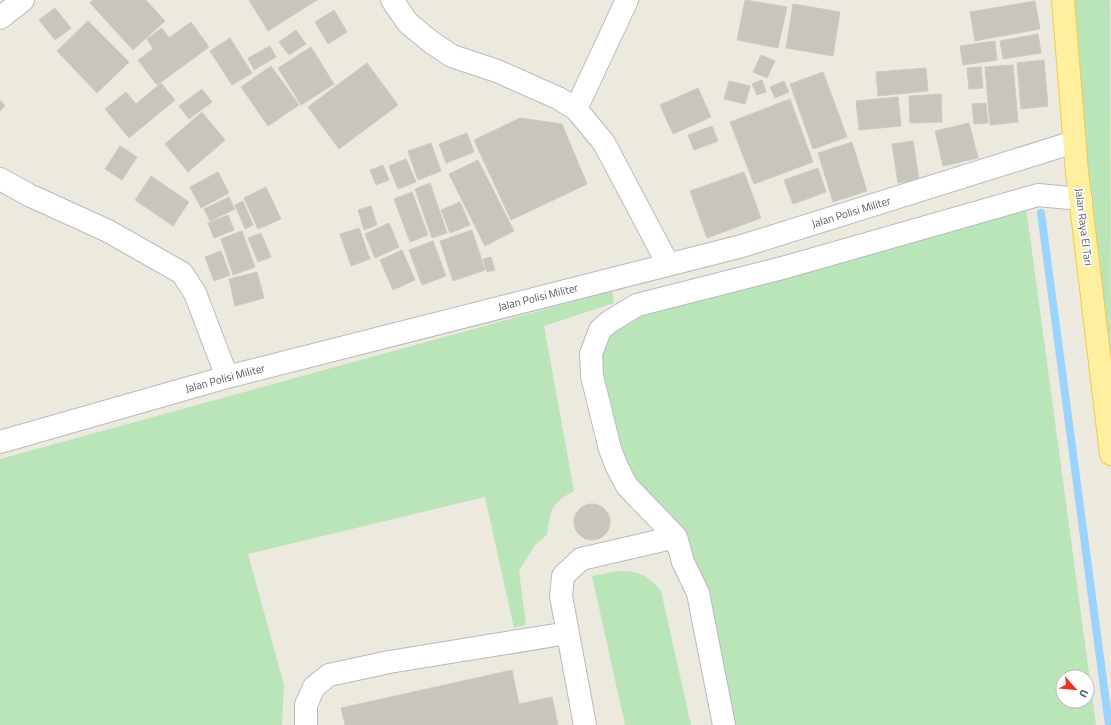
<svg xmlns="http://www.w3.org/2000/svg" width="1111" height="725" font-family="'Titillium Web',sans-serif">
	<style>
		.green { fill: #b9e5b9; fill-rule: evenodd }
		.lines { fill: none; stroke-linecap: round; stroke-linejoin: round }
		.stream { stroke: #9bd3ff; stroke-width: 8 }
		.building { fill: #c8c5be; stroke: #d0cabd }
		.minor-casing { stroke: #b7b9be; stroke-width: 24 }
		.major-casing { stroke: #f6c74d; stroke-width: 24 }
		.minor { stroke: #fff; stroke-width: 22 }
		.major { stroke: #fff0a0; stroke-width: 22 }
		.labels { text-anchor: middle; stroke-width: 3.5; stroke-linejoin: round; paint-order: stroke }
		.street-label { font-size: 11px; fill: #585b60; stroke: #fff }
	</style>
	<rect width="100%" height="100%" fill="#ece9de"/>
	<path class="green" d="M 1070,0 L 1110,0 L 1111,436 Z
		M 1026,207 L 1096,725 L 714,725 L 692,620 L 684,570 L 630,491 L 586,371 L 623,313 ZM 1063,677 L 1087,677 L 1087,701 L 1063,701 Z
		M 612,291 L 614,303 L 544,326 L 574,491 C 551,503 550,510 547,535 L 535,545 L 519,571 L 526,625 L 514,628 L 485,497 L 248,554 L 284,685 L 282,725 L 0,725 L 0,459 Z
		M 618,571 C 640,571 647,575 661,591 L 691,725 L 625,725 L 592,576 Z"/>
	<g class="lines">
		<path class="stream" d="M 1041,213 L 1109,725"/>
	</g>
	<path class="building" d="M 93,0 L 146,0 L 165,21 L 133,50 L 90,3 Z
		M 249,0 L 317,0 L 268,31 Z
		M 745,0 L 787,7 L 778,48 L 737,40 Z
		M 1035,1 L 1040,29 L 975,41 L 970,12 Z
		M 793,4 L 840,12 L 833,56 L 786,48 Z
		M 55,8 L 71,28 L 55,40 L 39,20 Z
		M 334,10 L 347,32 L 328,44 L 315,22 Z
		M 88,21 L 129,62 L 97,93 L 57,51 Z
		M 191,22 L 209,47 L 157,85 L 138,60 L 153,49 L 147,39 L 162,28 L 169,38 Z
		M 296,30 L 306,44 L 289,55 L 279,42 Z
		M 1038,34 L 1041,53 L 1003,59 L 1000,41 Z
		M 230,38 L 252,73 L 232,85 L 210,51 Z
		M 995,41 L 997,60 L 963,65 L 960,46 Z
		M 270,46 L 276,57 L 254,70 L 248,58 Z
		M 311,47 L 334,84 L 301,105 L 278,68 Z
		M 761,55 L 775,61 L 767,78 L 753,72 Z
		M 1044,60 L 1048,106 L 1021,109 L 1017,63 Z
		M 367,63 L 398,105 L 339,149 L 308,107 Z
		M 1013,65 L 1018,122 L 990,125 L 985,67 Z
		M 271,66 L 299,105 L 268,126 L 241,87 Z
		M 981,67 L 983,88 L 969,89 L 967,68 Z
		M 926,68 L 928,91 L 878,96 L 876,72 Z
		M 823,72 L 847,137 L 813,149 L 790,84 Z
		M 762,80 L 766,92 L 757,95 L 752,84 Z
		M 729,81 L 750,86 L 745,104 L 724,99 Z
		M 784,81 L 789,92 L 775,98 L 770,87 Z
		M 161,83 L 175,100 L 129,138 L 105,109 L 126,92 L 136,104 Z
		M 698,88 L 711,117 L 673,134 L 660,105 Z
		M 202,89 L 212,102 L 189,119 L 179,106 Z
		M 941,94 L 942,122 L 910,123 L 909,96 Z
		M 898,97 L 901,126 L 859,130 L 856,101 Z
		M 790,99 L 813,162 L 754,184 L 730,122 Z
		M 0,100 L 5,106 L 0,111 Z
		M 986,103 L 988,123 L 974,124 L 972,104 Z
		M 202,112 L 225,140 L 188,172 L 165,144 Z
		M 520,118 L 562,124 L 587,184 L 511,220 L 474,140 Z
		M 969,123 L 978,158 L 943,166 L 935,131 Z
		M 712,126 L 718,141 L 694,150 L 688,135 Z
		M 467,133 L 474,152 L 446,163 L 439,144 Z
		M 913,141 L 919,179 L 898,183 L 892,144 Z
		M 852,142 L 867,191 L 833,202 L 818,153 Z
		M 431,143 L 441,171 L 418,180 L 408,151 Z
		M 120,146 L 137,157 L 122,180 L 105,169 Z
		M 406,159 L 416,182 L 398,189 L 389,166 Z
		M 478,160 L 514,231 L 485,246 L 449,174 Z
		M 383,165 L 389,180 L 376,185 L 370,170 Z
		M 818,168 L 826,192 L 793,204 L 784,180 Z
		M 218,172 L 229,193 L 201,208 L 190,187 Z
		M 744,172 L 761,218 L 707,238 L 690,191 Z
		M 151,176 L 189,202 L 173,226 L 135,200 Z
		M 430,183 L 447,233 L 432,238 L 415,189 Z
		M 266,187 L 281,219 L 258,229 L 244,198 Z
		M 412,192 L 428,235 L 410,242 L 394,199 Z
		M 229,197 L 235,209 L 210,221 L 204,209 Z
		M 243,201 L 253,225 L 245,229 L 235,205 Z
		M 460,202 L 470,225 L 450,233 L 441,210 Z
		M 371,206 L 377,225 L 364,230 L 358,210 Z
		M 228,215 L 234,230 L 214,238 L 208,223 Z
		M 389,223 L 399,247 L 375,258 L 365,234 Z
		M 359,228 L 370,259 L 351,266 L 340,234 Z
		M 472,230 L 485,270 L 453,281 L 440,241 Z
		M 242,231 L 255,267 L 233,275 L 221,239 Z
		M 261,233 L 271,257 L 258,262 L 248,238 Z
		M 433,241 L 446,276 L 422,285 L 409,250 Z
		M 402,250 L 415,280 L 393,290 L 380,260 Z
		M 221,251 L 230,275 L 214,281 L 205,257 Z
		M 491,257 L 495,270 L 487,272 L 483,259 Z
		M 257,272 L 264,298 L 235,306 L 229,279 Z
		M574 522a18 18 0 1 1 36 0a18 18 0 1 1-36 0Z
		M 512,670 L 519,704 L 552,697 L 558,725 L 345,725 L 341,708 Z"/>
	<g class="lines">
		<defs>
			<path id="minor" d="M 392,0 L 408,23 L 431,42 L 452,56 L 497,71 L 558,98 L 576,109 L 604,143 L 668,264
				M 0,18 L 23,0
				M 576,109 L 627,0
				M 0,179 L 29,195 L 108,231 L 182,273 L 195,293 L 227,377
				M 0,442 L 227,377 L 742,246 L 1074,142
				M 306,725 L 306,705 L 314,687 L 329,675 L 389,662 L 568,633
				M 585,725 L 561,596 L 563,576 L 581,559 L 676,537
				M 724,725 L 698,593 L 683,562 L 676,537 L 627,486 L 617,467 L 610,449 L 592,376 L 591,354 L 600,330 L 609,322 L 637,305 L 786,267 L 1038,195 L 1081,199"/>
			<path id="major" d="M 1063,0 L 1077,172 L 1111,454"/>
		</defs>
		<use href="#minor" class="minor-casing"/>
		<use href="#major" class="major-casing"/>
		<use href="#minor" class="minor"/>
		<use href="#major" class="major"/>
	</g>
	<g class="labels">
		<g class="street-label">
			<text transform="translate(851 212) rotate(-17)" y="4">Jalan Polisi Militer</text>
			<text transform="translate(1084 227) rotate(83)" y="4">Jalan Raya El Tari</text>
			<text transform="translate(538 297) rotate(-14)" y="4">Jalan Polisi Militer</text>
			<text transform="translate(225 378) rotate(-15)" y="4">Jalan Polisi Militer</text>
		</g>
	</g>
	<g transform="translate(1075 689) rotate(117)"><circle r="19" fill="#ffffff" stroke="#bcbdbf"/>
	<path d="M0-3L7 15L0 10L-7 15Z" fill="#ef3221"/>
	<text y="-6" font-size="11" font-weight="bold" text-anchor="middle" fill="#585b60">U</text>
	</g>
</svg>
